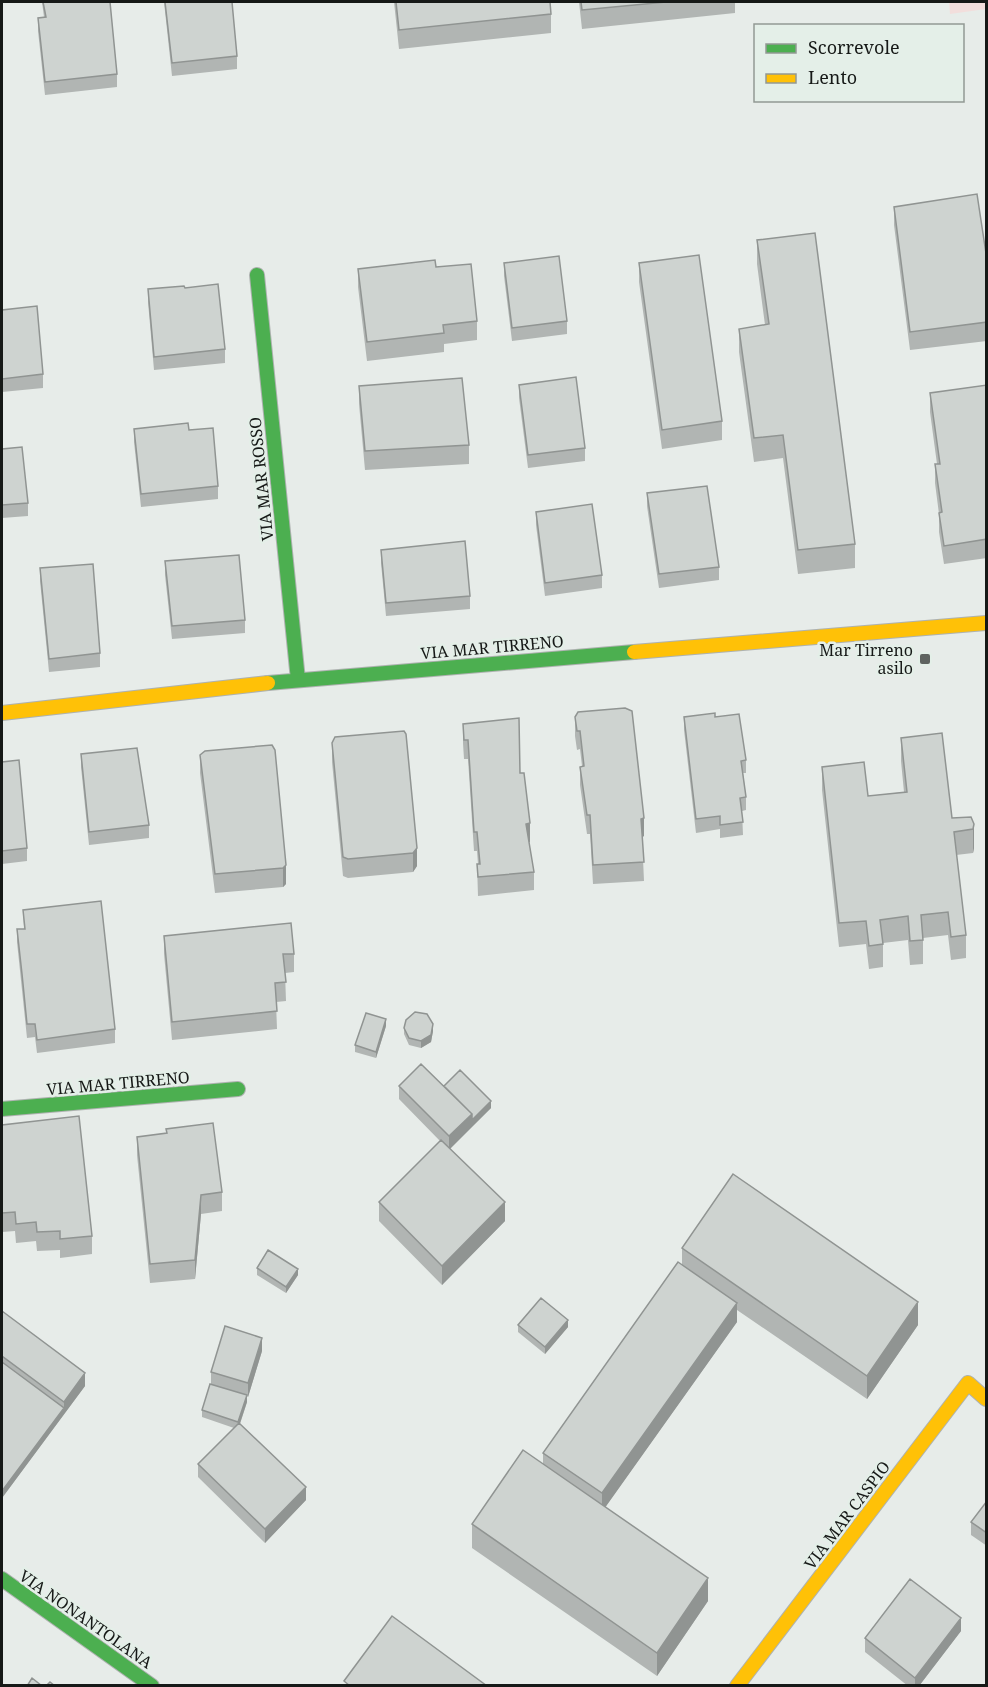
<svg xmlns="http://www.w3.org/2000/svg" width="988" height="1687" font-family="'Noto Serif',serif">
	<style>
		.green { fill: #f2dedc }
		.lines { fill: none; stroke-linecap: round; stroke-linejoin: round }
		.fast-casing { stroke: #aeb2b0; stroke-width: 16 }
		.slow-casing { stroke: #aeb2b0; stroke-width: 16 }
		.fast { stroke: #4caf50; stroke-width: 14 }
		.slow { stroke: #ffc107; stroke-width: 14 }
		.wall { fill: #b1b5b3 }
		.shaded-wall { fill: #909492 }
		.building { fill: #ced3d0; stroke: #909492; stroke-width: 1.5 }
		.poi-dot { fill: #5f6360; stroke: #e4efe8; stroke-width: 2 }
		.labels { text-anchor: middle; stroke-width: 5; stroke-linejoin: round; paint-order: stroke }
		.street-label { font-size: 16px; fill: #161917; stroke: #e4efe8 }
		.poi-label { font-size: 16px; fill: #161917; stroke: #e4efe8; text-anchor: end }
	</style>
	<rect width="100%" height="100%" fill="#e7ece9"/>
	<path class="green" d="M 949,2 L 986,2 L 986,9 L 950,14 Z"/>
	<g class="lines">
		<defs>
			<path id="fast" d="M 257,275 L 298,680
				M 268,683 L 634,652
				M 2,1109 L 238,1089
				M 2,1579 L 152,1686"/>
			<path id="slow" d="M 634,652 L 986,623
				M 2,713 L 268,683
				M 737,1686 L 968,1383 L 986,1399"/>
		</defs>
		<use href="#fast" class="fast-casing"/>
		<use href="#slow" class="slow-casing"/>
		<use href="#fast" class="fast"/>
		<use href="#slow" class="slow"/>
	</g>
	<path class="wall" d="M 42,2 L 110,2 L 117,74 L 117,87 L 45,95 L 38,31 L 38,18 L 44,17 Z
		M 164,2 L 232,2 L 237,56 L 237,69 L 172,76 Z
		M 394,2 L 550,2 L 551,14 L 551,33 L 399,49 Z
		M 579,2 L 735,2 L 735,13 L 582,29 Z
		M 894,207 L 987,260 L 987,341 L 910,350 L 894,225 Z
		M 757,240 L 855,544 L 855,568 L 798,574 L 783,458 L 754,462 L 739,352 L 739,329 L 765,325 L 757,264 Z
		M 504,263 L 567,321 L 567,334 L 512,341 L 504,276 Z
		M 639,263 L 722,421 L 722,440 L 662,449 L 639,282 Z
		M 436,267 L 477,321 L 477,340 L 444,344 L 444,352 L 367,361 L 358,287 L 358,269 Z
		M 185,288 L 225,349 L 225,363 L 154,370 L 148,302 L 148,289 Z
		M 2,310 L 43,374 L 43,388 L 2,392 Z
		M 519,385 L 585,448 L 585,461 L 528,468 L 519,398 Z
		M 987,385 L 987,558 L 944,564 L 939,532 L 939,514 L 935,483 L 935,464 L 937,464 L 930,412 L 930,393 Z
		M 359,386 L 469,445 L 469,464 L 365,470 L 359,404 Z
		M 134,429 L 189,430 L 218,486 L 218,499 L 141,507 L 134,442 Z
		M 2,449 L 28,503 L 28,516 L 2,518 Z
		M 647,493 L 719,567 L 719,580 L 659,588 L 647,506 Z
		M 536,512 L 602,575 L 602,588 L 545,596 L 536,525 Z
		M 381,550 L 470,596 L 470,609 L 386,616 L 381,563 Z
		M 165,561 L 245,620 L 245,633 L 172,639 L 165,575 Z
		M 40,568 L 100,653 L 100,667 L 49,672 L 40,581 Z
		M 575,717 L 644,836 L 642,837 L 644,881 L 593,884 L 590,834 L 587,834 L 580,785 L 580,767 L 582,766 L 580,749 L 577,750 L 575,736 Z
		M 684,717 L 746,760 L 746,773 L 743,773 L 746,797 L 746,810 L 742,811 L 743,835 L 720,838 L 720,829 L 696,833 L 684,730 Z
		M 463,724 L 520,773 L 530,842 L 529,842 L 534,872 L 534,890 L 478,896 L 477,864 L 478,864 L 477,851 L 474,851 L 468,759 L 464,759 L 463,743 Z
		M 406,734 L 417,866 L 413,872 L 348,878 L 343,876 L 332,762 L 332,743 Z
		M 901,738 L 952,818 L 974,824 L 974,848 L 973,853 L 956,855 L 966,935 L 966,958 L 951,960 L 948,935 L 923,938 L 923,964 L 910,965 L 908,940 L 883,943 L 883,967 L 869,969 L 866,944 L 839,947 L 822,790 L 822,767 L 868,796 L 904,792 L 901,761 Z
		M 272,745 L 286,884 L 283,887 L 215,893 L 200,773 L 200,755 Z
		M 81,754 L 149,825 L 149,838 L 89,845 L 81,767 Z
		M 2,762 L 27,848 L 27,861 L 2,864 Z
		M 23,910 L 115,1029 L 115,1043 L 37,1053 L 35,1037 L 27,1038 L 17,942 L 17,929 L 24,929 Z
		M 164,936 L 294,954 L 294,972 L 285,973 L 286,1001 L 276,1002 L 277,1029 L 172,1040 L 164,954 Z
		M 386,1026 L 376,1058 L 355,1052 L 355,1045 Z
		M 404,1028 L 433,1031 L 431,1042 L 421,1048 L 409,1045 L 404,1034 Z
		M 399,1086 L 444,1086 L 491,1108 L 449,1149 L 505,1221 L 442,1285 L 379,1221 L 379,1202 L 440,1141 L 399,1099 Z
		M 2,1125 L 92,1236 L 92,1254 L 60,1258 L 60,1250 L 37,1251 L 36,1241 L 16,1243 L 15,1231 L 2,1232 Z
		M 166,1129 L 222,1192 L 222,1211 L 201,1214 L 195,1279 L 150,1283 L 137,1155 L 137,1137 L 166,1133 Z
		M 682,1248 L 918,1325 L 867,1399 L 737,1310 L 737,1322 L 605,1507 L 708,1601 L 657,1676 L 472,1548 L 472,1524 L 543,1463 L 543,1453 L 682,1264 Z
		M 257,1268 L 298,1275 L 286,1293 L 257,1275 Z
		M 2,1311 L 85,1386 L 2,1498 Z
		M 518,1325 L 568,1327 L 545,1354 L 518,1332 Z
		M 262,1351 L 248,1397 L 247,1396 L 247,1402 L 240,1424 L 306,1500 L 265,1543 L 198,1477 L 198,1464 L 234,1428 L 202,1417 L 202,1410 L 211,1384 L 211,1372 Z
		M 987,1501 L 987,1546 L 971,1535 L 971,1522 Z
		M 961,1631 L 919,1686 L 908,1686 L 865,1652 L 865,1638 Z"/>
	<path class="shaded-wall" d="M 644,818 L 644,836 L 641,838 L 641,819 Z
		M 530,823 L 530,842 L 526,843 L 526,824 Z
		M 974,824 L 974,848 L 973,853 L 973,829 Z
		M 417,848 L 417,866 L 413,872 L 413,853 Z
		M 286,865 L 286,884 L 283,887 L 283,868 Z
		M 386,1019 L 386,1026 L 376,1058 L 376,1052 Z
		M 433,1024 L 433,1031 L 431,1042 L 421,1048 L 421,1041 Z
		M 491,1101 L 491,1108 L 449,1150 L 449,1136 L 472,1114 Z
		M 201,1195 L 201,1214 L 195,1279 L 195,1260 Z
		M 505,1202 L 505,1221 L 442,1285 L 442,1266 Z
		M 298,1269 L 298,1275 L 286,1293 L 286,1287 Z
		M 918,1302 L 918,1325 L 867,1399 L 867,1376 Z
		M 737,1303 L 737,1322 L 602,1512 L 602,1493 Z
		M 568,1320 L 568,1327 L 545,1354 L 545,1347 Z
		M 262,1338 L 262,1351 L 248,1397 L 248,1383 Z
		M 85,1373 L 85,1386 L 2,1498 L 2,1491 L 64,1408 L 64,1402 Z
		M 247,1395 L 247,1402 L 238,1429 L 238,1422 Z
		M 306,1487 L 306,1500 L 265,1543 L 265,1529 Z
		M 708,1578 L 708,1601 L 657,1676 L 657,1653 Z
		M 961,1618 L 961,1631 L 919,1686 L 915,1686 L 915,1678 Z"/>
	<path class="building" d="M 43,2 L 110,2 L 117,74 L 45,82 L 38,18 L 46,17 Z
		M 165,2 L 232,2 L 237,56 L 172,63 Z
		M 396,2 L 550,2 L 551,14 L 399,30 Z
		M 581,2 L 666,2 L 582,10 Z
		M 977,194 L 987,260 L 987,322 L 910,332 L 894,207 Z
		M 815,233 L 855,544 L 798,550 L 783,435 L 754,438 L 739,329 L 769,324 L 757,240 Z
		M 699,255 L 722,421 L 662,430 L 639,263 Z
		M 559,256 L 567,321 L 512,328 L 504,263 Z
		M 435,260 L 436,267 L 471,264 L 477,321 L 443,325 L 444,333 L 367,342 L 358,269 Z
		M 218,284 L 225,349 L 154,357 L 148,289 L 184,286 L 185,288 Z
		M 37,306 L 43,374 L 2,379 L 2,310 Z
		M 576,377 L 585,448 L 528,455 L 519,385 Z
		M 462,378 L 469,445 L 365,451 L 359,386 Z
		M 987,385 L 987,539 L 944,546 L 939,513 L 942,512 L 935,464 L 940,464 L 930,393 Z
		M 188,423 L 189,430 L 213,428 L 218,486 L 141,494 L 134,429 Z
		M 22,447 L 28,503 L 2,505 L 2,449 Z
		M 707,486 L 719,567 L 659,574 L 647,493 Z
		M 592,504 L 602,575 L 545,583 L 536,512 Z
		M 465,541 L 470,596 L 386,603 L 381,550 Z
		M 239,555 L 245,620 L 172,626 L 165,561 Z
		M 93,564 L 100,653 L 49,659 L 40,568 Z
		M 625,708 L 632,711 L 644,818 L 641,819 L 644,862 L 593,865 L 590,815 L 587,815 L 580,767 L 584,766 L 580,731 L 577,731 L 575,717 L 578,712 Z
		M 715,713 L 715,717 L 739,714 L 746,760 L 741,761 L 746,797 L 740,798 L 743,822 L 720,825 L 720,816 L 696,819 L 684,717 Z
		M 519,718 L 520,773 L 524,773 L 530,823 L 526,824 L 534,872 L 478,877 L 477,864 L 480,864 L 477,832 L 474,832 L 468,740 L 464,740 L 463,724 Z
		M 404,731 L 406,734 L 417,848 L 413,853 L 348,859 L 343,857 L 332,743 L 335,737 Z
		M 942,733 L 952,818 L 971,817 L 974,824 L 973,829 L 954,832 L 966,935 L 951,937 L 948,912 L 921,915 L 923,940 L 910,941 L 908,916 L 880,920 L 883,944 L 869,946 L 866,921 L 839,923 L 822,767 L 864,762 L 868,796 L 907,792 L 901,738 Z
		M 272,745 L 275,750 L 286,865 L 283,868 L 215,874 L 200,755 L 205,751 Z
		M 137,748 L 149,825 L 89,832 L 81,754 Z
		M 19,760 L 27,848 L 2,851 L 2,762 Z
		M 101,901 L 115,1029 L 37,1040 L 35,1024 L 27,1024 L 22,974 L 17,929 L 25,929 L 23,910 Z
		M 291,923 L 294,954 L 283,954 L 286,982 L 275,983 L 277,1011 L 172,1022 L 164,936 Z
		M 415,1012 L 427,1014 L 433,1024 L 431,1035 L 421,1041 L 409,1038 L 404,1028 L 406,1020 Z
		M 366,1013 L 386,1019 L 376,1052 L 355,1045 Z
		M 421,1064 L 472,1114 L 449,1136 L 399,1086 Z
		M 460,1070 L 491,1101 L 472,1120 L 472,1114 L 444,1086 Z
		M 79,1116 L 92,1236 L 60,1239 L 60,1231 L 37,1232 L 36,1222 L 16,1224 L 15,1212 L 2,1213 L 2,1125 Z
		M 213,1123 L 222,1192 L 201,1195 L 195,1260 L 150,1264 L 137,1137 L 167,1133 L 166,1129 Z
		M 441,1140 L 505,1202 L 442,1266 L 379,1202 Z
		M 733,1174 L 918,1302 L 867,1376 L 682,1248 Z
		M 268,1250 L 298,1269 L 286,1287 L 257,1268 Z
		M 678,1262 L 737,1303 L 602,1493 L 543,1453 Z
		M 541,1298 L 568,1320 L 545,1347 L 518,1325 Z
		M 2,1311 L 85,1373 L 64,1402 L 2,1356 Z
		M 225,1326 L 262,1338 L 248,1383 L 211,1372 Z
		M 2,1362 L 64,1408 L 2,1491 Z
		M 210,1384 L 247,1395 L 238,1422 L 202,1410 Z
		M 239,1423 L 306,1487 L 265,1529 L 198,1464 Z
		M 523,1450 L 708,1578 L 657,1653 L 472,1524 Z
		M 987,1501 L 987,1533 L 971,1522 Z
		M 910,1579 L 961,1618 L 915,1678 L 865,1638 Z
		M 392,1616 L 487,1686 L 350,1686 L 344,1681 Z
		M 32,1678 L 42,1686 L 27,1686 Z
		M 50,1682 L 55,1686 L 46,1686 Z"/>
	<rect class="poi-dot" x="919" y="653" width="12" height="12" rx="3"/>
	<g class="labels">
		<g class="street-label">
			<text transform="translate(261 479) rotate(-96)" y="6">VIA MAR ROSSO</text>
			<text transform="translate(492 647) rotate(-5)" y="6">VIA MAR TIRRENO</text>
			<text transform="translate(118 1083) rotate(-5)" y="6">VIA MAR TIRRENO</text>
			<text transform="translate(847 1515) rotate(-53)" y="6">VIA MAR CASPIO</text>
			<text transform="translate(86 1619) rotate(35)" y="6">VIA NONANTOLANA</text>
		</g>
		<g class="poi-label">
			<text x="913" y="656">Mar Tirreno<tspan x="913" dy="18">asilo</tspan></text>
		</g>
	</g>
	<rect width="988" height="1687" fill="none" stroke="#161917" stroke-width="6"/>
	<rect x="754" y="24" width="210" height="78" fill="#e4efe8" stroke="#929994" stroke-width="1.5"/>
	<rect x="766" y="44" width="30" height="9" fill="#4caf50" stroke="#929994" stroke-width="1.5"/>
	<text x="808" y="54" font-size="18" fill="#161917">Scorrevole</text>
	<rect x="766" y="74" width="30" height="9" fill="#ffc107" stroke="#929994" stroke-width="1.5"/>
	<text x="808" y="84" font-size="18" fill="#161917">Lento</text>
</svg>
